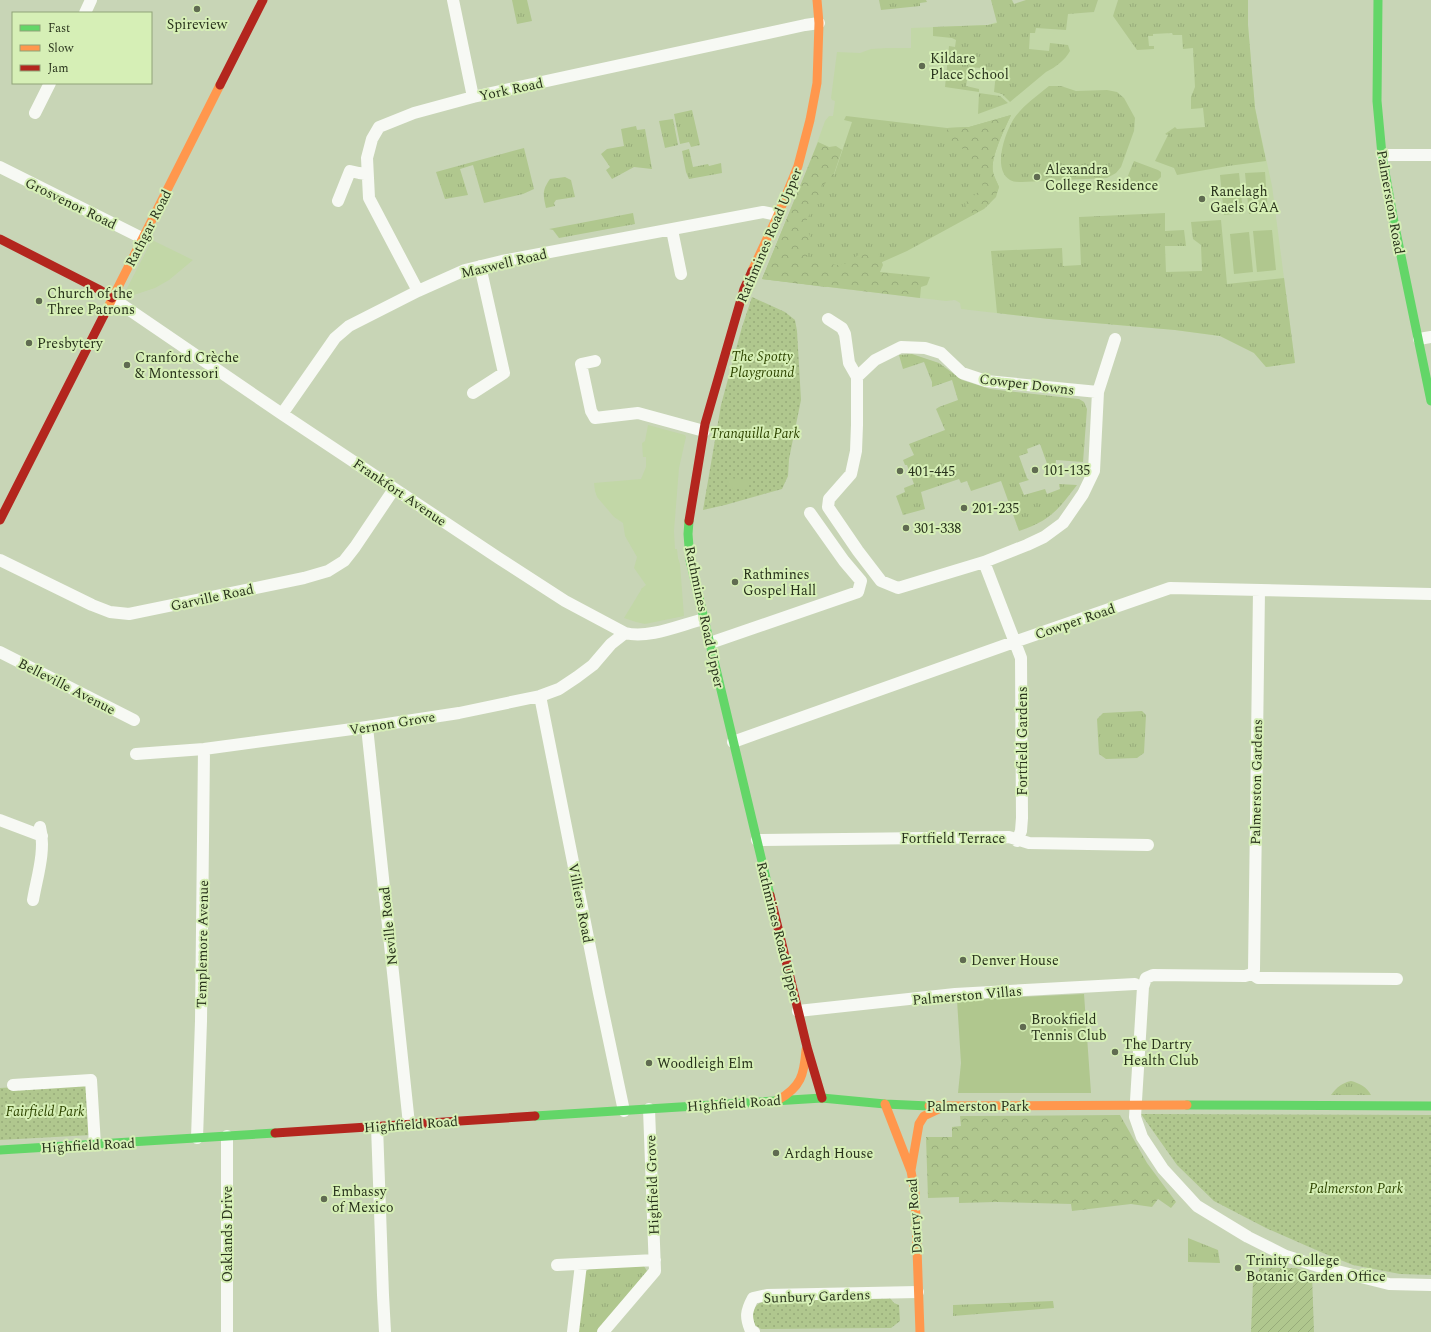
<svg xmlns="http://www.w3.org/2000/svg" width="1431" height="1332" font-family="Spectral,serif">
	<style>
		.built { fill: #c2d7a7 }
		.grass { fill: url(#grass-tufts) }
		.forest { fill: url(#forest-crowns) }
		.park { fill: url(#park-dots) }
		.garden { fill: url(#garden-furrows) }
		.pitch { fill: #b0c78e }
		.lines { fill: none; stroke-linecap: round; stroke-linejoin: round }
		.street { stroke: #f7f9f4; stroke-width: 12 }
		.fast { stroke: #63d668; stroke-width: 9 }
		.slow { stroke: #ff974d; stroke-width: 9 }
		.jam { stroke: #b3261e; stroke-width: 9 }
		.poi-dot { fill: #606b51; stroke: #d6efb6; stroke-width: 1.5 }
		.labels { text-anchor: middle; stroke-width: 4; stroke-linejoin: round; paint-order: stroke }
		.poi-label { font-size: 14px; fill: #28321b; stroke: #d6efb6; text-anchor: start }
		.street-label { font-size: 14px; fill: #28321b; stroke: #d6efb6 }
		.park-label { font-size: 14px; font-style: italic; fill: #2f4500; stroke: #d6efb6 }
	</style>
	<defs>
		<pattern id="grass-tufts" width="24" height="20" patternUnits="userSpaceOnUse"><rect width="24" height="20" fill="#b0c78e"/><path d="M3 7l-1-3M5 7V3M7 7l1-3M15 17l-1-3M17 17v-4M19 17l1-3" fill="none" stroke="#97ab7a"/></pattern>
		<pattern id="forest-crowns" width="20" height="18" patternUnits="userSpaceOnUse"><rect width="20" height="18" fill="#b0c78e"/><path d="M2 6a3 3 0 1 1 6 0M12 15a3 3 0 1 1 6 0" fill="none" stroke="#97ab7a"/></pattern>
		<pattern id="park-dots" width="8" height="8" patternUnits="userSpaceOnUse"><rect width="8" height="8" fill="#b0c78e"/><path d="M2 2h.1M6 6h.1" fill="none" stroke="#97ab7a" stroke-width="1.8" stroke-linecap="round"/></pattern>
		<pattern id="garden-furrows" width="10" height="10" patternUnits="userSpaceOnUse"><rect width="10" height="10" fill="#b0c78e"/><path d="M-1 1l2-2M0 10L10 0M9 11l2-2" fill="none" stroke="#97ab7a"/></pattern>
	</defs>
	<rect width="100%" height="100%" fill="#c8d5b6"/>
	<path class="built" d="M 1098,0 L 1118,0 L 1116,8 L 1248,25 L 1255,108 L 1272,186 L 1295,363 L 1266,367 L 1254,353 L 1220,336 L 1175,330 L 1049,319 L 961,309 L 960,303 L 955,300 L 946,301 L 762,279 L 808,168 L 825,121 L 829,116 L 833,116 L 835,101 L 832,100 L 831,98 L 837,52 L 860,53 L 871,49 L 887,48 L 911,48 L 911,28 L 988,25 L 1016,15 L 1094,12 Z
		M 152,240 L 193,260 L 169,280 L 155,288 L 128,297 L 124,294 Z
		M 648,425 L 685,435 L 686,437 L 679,468 L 674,531 L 675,549 L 677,549 L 678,558 L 680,564 L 684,616 L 645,624 L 636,622 L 624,618 L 641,590 L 641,589 L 646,585 L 634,568 L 637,557 L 625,536 L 623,523 L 614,517 L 597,497 L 595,491 L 594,483 L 641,479 L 646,467 L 646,457 L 643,457 L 642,443 L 645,441 Z"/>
	<path class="grass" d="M 512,0 L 527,0 L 532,21 L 517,24 Z
		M 879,0 L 926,0 L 927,2 L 920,3 L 920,6 L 881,10 Z
		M 991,0 L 1012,0 L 1014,4 L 1026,0 L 1098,0 L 1094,12 L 1068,14 L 1066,30 L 1036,28 L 1035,33 L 1030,33 L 1029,49 L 1049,51 L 1050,43 L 1068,45 L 1070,51 C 1065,60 1056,67 1046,72 L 1010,102 L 1002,94 L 994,92 L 996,73 L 981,71 L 981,68 L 969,67 L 966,86 L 979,89 L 979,92 L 945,87 L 949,46 L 955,47 L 956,40 L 952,38 L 933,36 L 933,27 L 988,25 L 997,23 Z
		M 1118,0 L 1248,0 L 1248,25 L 1255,108 L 1266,161 L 1228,166 L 1177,175 L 1174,168 L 1155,161 L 1168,135 L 1165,134 L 1175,127 L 1177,129 L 1205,127 L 1203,108 L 1191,109 L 1191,97 L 1195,87 L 1193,48 L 1183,49 L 1182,35 L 1173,35 L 1172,33 L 1153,34 L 1153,36 L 1148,36 L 1149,46 L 1154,46 L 1154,49 L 1137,50 L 1113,16 Z
		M 1049,86 L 1061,86 L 1076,91 L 1107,90 L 1117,92 L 1124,98 L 1135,118 L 1134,131 L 1121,167 L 1116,173 L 1107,178 L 1022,182 C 1018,182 1013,182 1010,180 C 992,169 1005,134 1013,120 C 1022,106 1037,96 1049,86 Z
		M 979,93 L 1000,96 L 1008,103 L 978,114 Z
		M 692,110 L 700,145 L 691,147 L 689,142 L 680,144 L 674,114 Z
		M 1011,115 C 1005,128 990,158 993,172 C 994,177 997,182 999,187 L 996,197 L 984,209 L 907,251 L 826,287 L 762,279 L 808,168 L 834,175 L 852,122 L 844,120 L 846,116 L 947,128 L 969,127 Z
		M 673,119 L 678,145 L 665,148 L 659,121 Z
		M 636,126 L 637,130 L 645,129 L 652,169 L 634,167 L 612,179 L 606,170 L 610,167 L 601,154 L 607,149 L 624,146 L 621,129 Z
		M 524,148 L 534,189 L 523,194 L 484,203 L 473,165 L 460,169 L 468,195 L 445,199 L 436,172 Z
		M 689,149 L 693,167 L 708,164 L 709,166 L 721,163 L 722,173 L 689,179 L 686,172 L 682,151 Z
		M 1134,161 L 1158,170 L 1161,172 L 1161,177 L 1157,181 L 1128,184 L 1125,183 Z
		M 565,177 L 571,180 L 575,197 L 556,200 L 554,203 L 555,206 L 546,208 C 543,195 542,190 550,179 Z
		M 633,213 L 635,224 L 559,238 L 553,230 L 549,229 Z
		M 1165,213 L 1165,231 L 1184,230 L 1186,246 L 1165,246 L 1166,272 L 1202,271 L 1201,245 L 1193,239 L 1191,222 L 1221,220 L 1227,284 L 1284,278 L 1295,363 L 1266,367 L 1254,353 L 1220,336 L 1175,330 L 1049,319 L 997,313 L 991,251 L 1062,248 L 1063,266 L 1081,265 L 1079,217 Z
		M 912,354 L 939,363 L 962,380 L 990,389 L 1079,399 L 1084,402 L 1087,409 L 1083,462 L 1056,460 L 1055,473 L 1049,469 L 1040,444 L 1027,449 L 1028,453 L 1019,456 L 1027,478 L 1029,480 L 1019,483 L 1024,495 L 1045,489 L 1047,494 L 1060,489 L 1059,484 L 1077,485 C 1057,511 1051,520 1019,531 L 1001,481 L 971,491 L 967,481 L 961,483 L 959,479 L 921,492 L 925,509 L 903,515 L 896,496 L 905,492 L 904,488 L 914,484 L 907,465 L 905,465 L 903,460 L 914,455 L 909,444 L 945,430 L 936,409 L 939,407 L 958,400 L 952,380 L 932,387 L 932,382 L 924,362 L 903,369 L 899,355 Z
		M 1142,711 L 1146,715 L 1144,753 L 1137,758 L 1106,759 L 1099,754 L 1097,719 L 1103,713 Z
		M 1351,1081 C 1359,1083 1367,1087 1371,1095 L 1331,1095 C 1337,1087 1342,1083 1351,1081 Z
		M 1188,1238 L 1218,1250 L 1220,1263 L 1188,1262 Z
		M 644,1266 L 647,1271 L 597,1332 L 577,1332 L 585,1272 L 590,1268 Z
		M 1053,1301 L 1054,1308 L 953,1316 L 953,1305 Z"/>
	<path class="forest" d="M 1011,115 C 1005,128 990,158 993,172 C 994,177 997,182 999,187 C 994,201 987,207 974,214 L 967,210 L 965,203 L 983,188 L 979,167 L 963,149 L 951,140 L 947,131 L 947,128 L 969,127 Z
		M 818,142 L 829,147 L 836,146 L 842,150 L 832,180 C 823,184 819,186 819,195 L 813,198 L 816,202 L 805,223 C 810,240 816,240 806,257 L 810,261 L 837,265 L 848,263 L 862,252 L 878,252 L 883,265 L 880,272 L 930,277 L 927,285 L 921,287 L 920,298 L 762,279 Z
		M 1120,1115 L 1147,1163 L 1176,1202 L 1171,1208 L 1158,1199 L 1152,1207 L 1131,1204 L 1072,1211 L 1071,1204 L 996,1202 L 959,1203 L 959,1197 L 928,1198 L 926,1137 L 952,1137 L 952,1127 L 961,1126 L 960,1116 Z"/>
	<path class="park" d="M 752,297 L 785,312 L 795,320 L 797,331 L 801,400 L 789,459 L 788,476 L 782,489 L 725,505 L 703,510 L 721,405 L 742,327 Z
		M 89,1083 L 91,1135 L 0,1140 L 0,1088 Z
		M 1141,1114 L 1431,1115 L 1431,1275 L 1400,1274 L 1353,1265 L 1323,1253 L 1266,1228 L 1214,1201 L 1177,1165 Z
		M 890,1298 L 894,1303 L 899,1305 L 900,1321 L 891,1328 L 761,1329 L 753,1324 C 752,1311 753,1305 766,1300 Z"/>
	<path class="garden" d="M 1259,1268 L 1296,1268 L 1312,1274 L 1314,1332 L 1251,1332 L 1253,1281 L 1259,1275 Z"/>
	<path class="pitch" d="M 1265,172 L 1268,212 L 1249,214 L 1245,173 Z
		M 1239,173 L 1243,213 L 1224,215 L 1220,175 Z
		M 1272,230 L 1276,270 L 1257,272 L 1253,231 Z
		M 1249,232 L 1253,272 L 1234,274 L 1230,234 Z
		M 728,478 L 748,480 L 748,490 L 727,488 Z
		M 1084,994 L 1091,1093 L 958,1093 L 961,1063 L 957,1000 Z"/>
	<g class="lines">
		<path class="street" d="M 453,0 L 473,97
			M 85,13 L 91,0
			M 35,113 L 50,83
			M 1382,155 L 1431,155
			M 0,167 L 142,238
			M 338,201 L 350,171 L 359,173 L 367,174
			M 672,230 L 681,274
			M 418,291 L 369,198 L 367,158 L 372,139 L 379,127 L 414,113 L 473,97 L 805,25 L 819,23
			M 112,298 L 282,414 L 500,559 L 565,601 L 625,633 C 649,639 680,625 704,619
			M 828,319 L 842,328 L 845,334 L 849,363 L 857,377 L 857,425 L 856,451 L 851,474 L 829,499 L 828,507 L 858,551 L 881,581 L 898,588 L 984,562 L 1027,545 L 1044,537 L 1063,523 L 1083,494 L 1094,471 L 1098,392 L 1115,339
			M 1419,339 L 1431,337
			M 595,361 L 581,364 L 591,411 L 595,418 L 638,413 L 704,431
			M 857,377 L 875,360 L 901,347 L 925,348 L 941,353 L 962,373 L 986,381 L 1098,392
			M 473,393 L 504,373 L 480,266
			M 282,414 L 335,338 L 349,326 L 418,291 L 465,270 L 502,261 L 763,212 L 778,215
			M 0,560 L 92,605 L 110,612 L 129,614 L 304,578 L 328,571 L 344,561 L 355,547 L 394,489
			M 984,562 L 1021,658 L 1022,818 L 1021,831 L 1017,841
			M 1259,590 L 1254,970 L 1252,974 L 1245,976 L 1153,975 L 1146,978 L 1143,987 L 1135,1117 L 1142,1137 L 1163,1169 L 1197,1206 L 1248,1237 L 1286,1256 L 1321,1267 L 1389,1284 L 1431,1285
			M 710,643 L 858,592 L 861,581 L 844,561 L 810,513
			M 0,652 L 134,720
			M 540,696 L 599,993 L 624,1111
			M 367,727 L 409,1124
			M 733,742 L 1014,642 L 1170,588 L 1431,594
			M 136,754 L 204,749 L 367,727 L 459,713 L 540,696 L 559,689 L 577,677 L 593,665 L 611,644 L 625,633
			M 0,820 L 42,836
			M 757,840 L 1009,837 L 1029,843 L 1148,845
			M 33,900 C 37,877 46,850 40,827
			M 1252,974 L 1258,978 L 1397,979
			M 798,1011 L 955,994 L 1135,984
			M 13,1085 L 91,1080 L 95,1145
			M 377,1126 L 383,1295 L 385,1332
			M 227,1136 L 227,1332
			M 197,1138 L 201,1021 L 204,749
			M 557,1265 L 655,1260
			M 573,1332 L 581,1264
			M 603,1332 L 655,1271 L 649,1109
			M 754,1332 L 751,1331 C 745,1317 746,1311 753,1298 L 767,1295 L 918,1292"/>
		<path class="fast" d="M 1378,0 L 1377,101 L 1382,155 L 1394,222 L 1431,401
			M 689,521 L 688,534 L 690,560 L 770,895
			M 1187,1105 L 1431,1106
			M 535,1116 L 822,1098 L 885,1104 L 929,1106
			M 0,1150 L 275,1133"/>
		<path class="slow" d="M 752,271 L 778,215 L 798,166 L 810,120 L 817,83 L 819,23 L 817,0
			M 104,315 L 220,85
			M 778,1100 C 801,1087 804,1075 806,1050
			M 885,1104 L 911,1171 L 915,1193 L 920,1332
			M 929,1106 L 1187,1105
			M 911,1170 L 919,1124 L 924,1116 L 943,1107"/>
		<path class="jam" d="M 220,85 L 263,0
			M 0,239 L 100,290 L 112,298
			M 0,520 L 104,315
			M 689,521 L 705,424 L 744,289 L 752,271
			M 770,895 L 807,1047 L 822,1098
			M 275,1133 L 535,1116"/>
	</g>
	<g class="poi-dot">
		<circle cx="197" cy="9" r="4"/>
		<circle cx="922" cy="66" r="4"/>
		<circle cx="1037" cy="177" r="4"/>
		<circle cx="1202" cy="199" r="4"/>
		<circle cx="39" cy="301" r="4"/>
		<circle cx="29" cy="343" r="4"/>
		<circle cx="127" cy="365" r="4"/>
		<circle cx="1035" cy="470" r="4"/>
		<circle cx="900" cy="471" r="4"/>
		<circle cx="964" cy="508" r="4"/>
		<circle cx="906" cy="528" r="4"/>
		<circle cx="735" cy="582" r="4"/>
		<circle cx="963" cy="960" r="4"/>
		<circle cx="1023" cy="1027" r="4"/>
		<circle cx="1115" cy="1052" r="4"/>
		<circle cx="649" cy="1063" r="4"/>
		<circle cx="776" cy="1153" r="4"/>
		<circle cx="324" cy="1199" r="4"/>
		<circle cx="1238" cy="1268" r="4"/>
	</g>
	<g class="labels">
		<g class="poi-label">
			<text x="197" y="29" text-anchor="middle">Spireview</text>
			<text x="930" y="63">Kildare<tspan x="930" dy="16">Place School</tspan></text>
			<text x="1045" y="174">Alexandra<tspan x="1045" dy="16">College Residence</tspan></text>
			<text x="1210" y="196">Ranelagh<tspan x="1210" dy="16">Gaels GAA</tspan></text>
			<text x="47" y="298">Church of the<tspan x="47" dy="16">Three Patrons</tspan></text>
			<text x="37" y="348">Presbytery</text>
			<text x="135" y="362">Cranford Crèche<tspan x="135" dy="16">&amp; Montessori</tspan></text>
			<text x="1043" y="475">101-135</text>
			<text x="908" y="476">401-445</text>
			<text x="972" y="513">201-235</text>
			<text x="914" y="533">301-338</text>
			<text x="743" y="579">Rathmines<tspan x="743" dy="16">Gospel Hall</tspan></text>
			<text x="971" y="965">Denver House</text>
			<text x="1031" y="1024">Brookfield<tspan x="1031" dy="16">Tennis Club</tspan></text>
			<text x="1123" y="1049">The Dartry<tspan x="1123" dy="16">Health Club</tspan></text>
			<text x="657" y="1068">Woodleigh Elm</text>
			<text x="784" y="1158">Ardagh House</text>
			<text x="332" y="1196">Embassy<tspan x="332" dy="16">of Mexico</tspan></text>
			<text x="1246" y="1265">Trinity College<tspan x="1246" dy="16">Botanic Garden Office</tspan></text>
		</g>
		<g class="street-label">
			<text transform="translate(511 89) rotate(-12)" y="5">York Road</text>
			<text transform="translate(1391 202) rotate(80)" y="5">Palmerston Road</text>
			<text transform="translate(71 203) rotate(26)" y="5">Grosvenor Road</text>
			<text transform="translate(148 228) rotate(-63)" y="5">Rathgar Road</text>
			<text transform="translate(769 235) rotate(-67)" y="5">Rathmines Road Upper</text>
			<text transform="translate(504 263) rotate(-13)" y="5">Maxwell Road</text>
			<text transform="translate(1027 384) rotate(7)" y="5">Cowper Downs</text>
			<text transform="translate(400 492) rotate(34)" y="5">Frankfort Avenue</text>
			<text transform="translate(212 597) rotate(-12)" y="5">Garville Road</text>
			<text transform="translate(705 617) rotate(78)" y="5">Rathmines Road Upper</text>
			<text transform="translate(1075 621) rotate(-19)" y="5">Cowper Road</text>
			<text transform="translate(67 686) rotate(27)" y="5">Belleville Avenue</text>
			<text transform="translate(392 723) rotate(-9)" y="5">Vernon Grove</text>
			<text transform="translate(1022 741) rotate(-90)" y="5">Fortfield Gardens</text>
			<text transform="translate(1256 782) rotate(-89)" y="5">Palmerston Gardens</text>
			<text x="953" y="843">Fortfield Terrace</text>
			<text transform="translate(581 903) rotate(79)" y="5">Villiers Road</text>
			<text transform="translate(388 926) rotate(-96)" y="5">Neville Road</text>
			<text transform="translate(779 932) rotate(76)" y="5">Rathmines Road Upper</text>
			<text transform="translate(202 944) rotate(-89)" y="5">Templemore Avenue</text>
			<text transform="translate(967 995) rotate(-5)" y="5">Palmerston Villas</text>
			<text transform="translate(734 1103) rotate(-4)" y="5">Highfield Road</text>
			<text x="978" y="1111">Palmerston Park</text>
			<text transform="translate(411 1124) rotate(-4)" y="5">Highfield Road</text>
			<text transform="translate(88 1145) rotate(-3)" y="5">Highfield Road</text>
			<text transform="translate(652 1185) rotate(-92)" y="5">Highfield Grove</text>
			<text transform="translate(914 1216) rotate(-94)" y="5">Dartry Road</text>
			<text transform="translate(227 1234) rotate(-90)" y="5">Oaklands Drive</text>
			<text transform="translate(817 1296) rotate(-2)" y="5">Sunbury Gardens</text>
		</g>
		<g class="park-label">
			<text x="762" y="361">The Spotty<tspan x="762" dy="16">Playground</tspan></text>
			<text x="755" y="438">Tranquilla Park</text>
			<text x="45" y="1116">Fairfield Park</text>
			<text x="1356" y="1193">Palmerston Park</text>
		</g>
	</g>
	<rect x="12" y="12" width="140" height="72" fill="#d6efb6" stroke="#90a378"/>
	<rect x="20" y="25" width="20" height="6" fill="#63d668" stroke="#90a378"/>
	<text x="48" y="32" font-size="12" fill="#28321b">Fast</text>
	<rect x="20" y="45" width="20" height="6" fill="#ff974d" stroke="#90a378"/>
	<text x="48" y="52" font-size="12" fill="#28321b">Slow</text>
	<rect x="20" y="65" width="20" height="6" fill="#b3261e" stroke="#90a378"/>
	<text x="48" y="72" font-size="12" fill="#28321b">Jam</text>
</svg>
